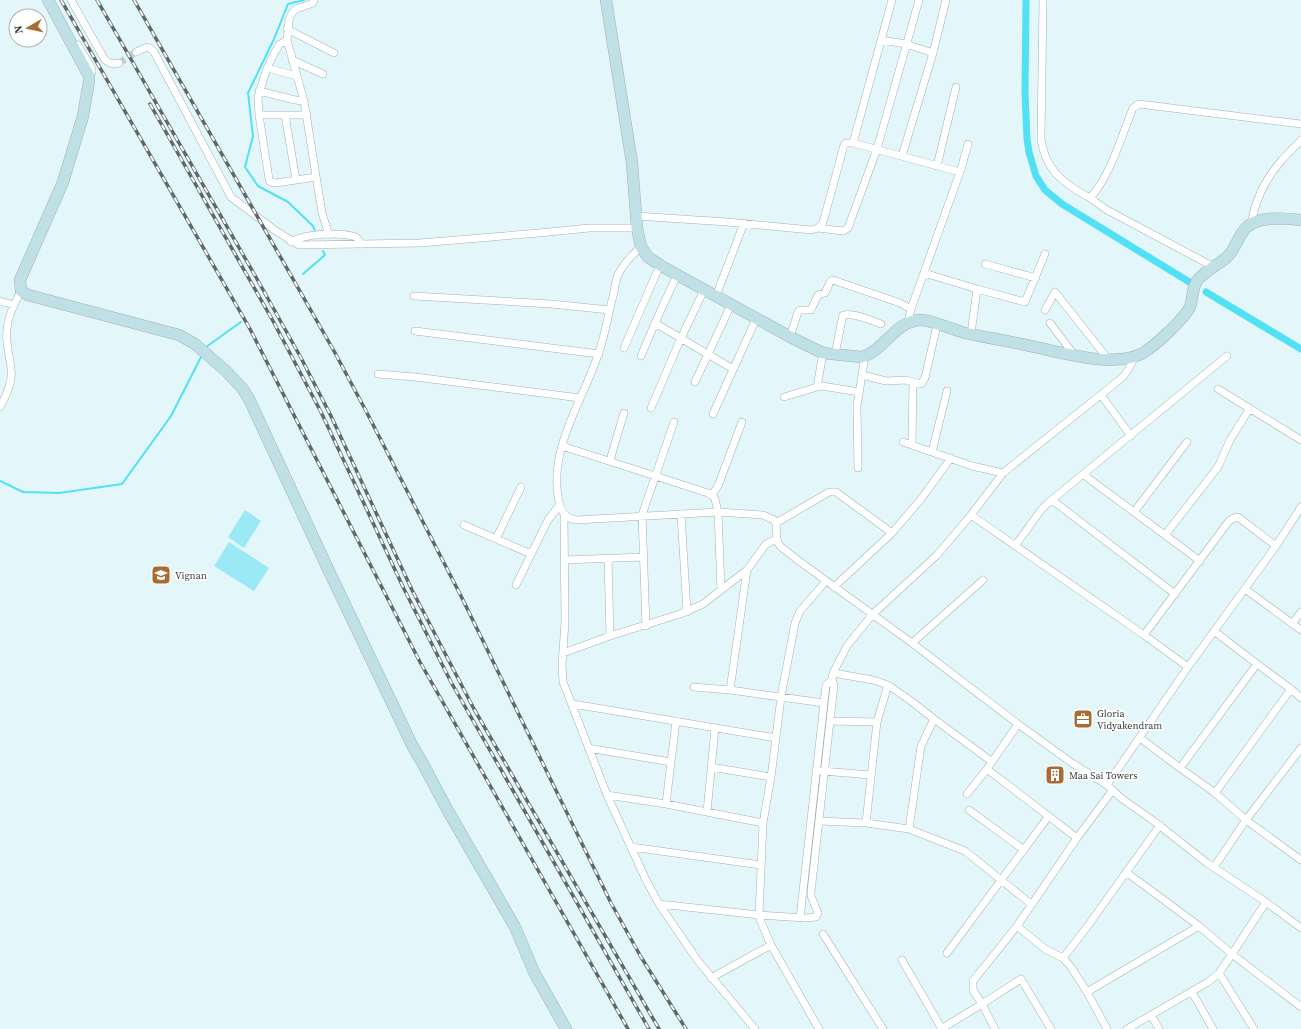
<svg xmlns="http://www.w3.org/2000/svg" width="1301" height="1029" font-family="'Source Serif 4',serif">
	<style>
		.green { fill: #9be9f7 }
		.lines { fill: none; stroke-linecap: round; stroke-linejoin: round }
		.stream { stroke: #52e0f5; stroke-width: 2 }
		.canal { stroke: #52e0f5; stroke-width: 7 }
		.street-tunnel { stroke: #c0d1d3; stroke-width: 7; stroke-dasharray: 7 3.5; stroke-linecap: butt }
		.street-casing { stroke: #a1b2b5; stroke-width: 8 }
		.secondary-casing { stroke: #a1b2b5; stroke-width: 12 }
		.street { stroke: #fff; stroke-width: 7 }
		.secondary { stroke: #bfe0e5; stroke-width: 11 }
		.rail-casing { stroke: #5f696b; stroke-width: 3.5 }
		.rail { stroke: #fff; stroke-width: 2; stroke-dasharray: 6; stroke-linecap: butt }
		.labels { text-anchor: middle; stroke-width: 4; stroke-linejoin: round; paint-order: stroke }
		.poi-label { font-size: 10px; fill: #353c3d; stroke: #fff; text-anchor: start }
	</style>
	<rect width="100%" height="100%" fill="#e3f6f9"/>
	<path class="green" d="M 245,510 L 261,521 L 244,548 L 228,537 Z
		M 229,542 L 269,568 L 254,591 L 214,566 Z"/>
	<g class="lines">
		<path class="stream" d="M 304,0 L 288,4 L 274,39 L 248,93 L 253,136 L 245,167 L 258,186 L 288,202 L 313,226 L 315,231
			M 303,274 L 325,255 L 323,251
			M 206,347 L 241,322
			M 0,481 L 23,492 L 59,493 L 122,484 L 171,416 L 201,357"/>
		<path class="canal" d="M 1026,0 L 1025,93 L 1027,139 L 1029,152 L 1036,176 L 1045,190 L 1062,204 L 1191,283
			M 1206,292 L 1301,349"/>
		<path class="street-tunnel" d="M 119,63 L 136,52"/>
		<defs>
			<path id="street" d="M 71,0 L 105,60 L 112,64 L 119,63
				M 314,0 L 313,3 L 296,9 L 292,13 L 289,20 L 287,40 L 304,101 L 322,213 L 329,235
				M 892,0 L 853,143 L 960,172
				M 1043,0 L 1041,139 C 1045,170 1064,184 1090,198 C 1111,175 1121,137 1133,108 L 1139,104 L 1301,124
				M 287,29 L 334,53
				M 287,40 L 279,45 L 275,52 L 267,68 L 258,97 L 259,115 L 269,179 L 270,182 L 276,183 L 316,177
				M 881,40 L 906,44 L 933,53
				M 78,45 L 92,69 L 92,72 L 89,76
				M 136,52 L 147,47 L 150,48 L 154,52 L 231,197 L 276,231 L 299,245 L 420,243 L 539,233 L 589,228 L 637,228
				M 292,60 L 323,74
				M 267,68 L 297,76
				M 259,91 L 295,100 L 304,101
				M 259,115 L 307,115
				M 285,115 L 296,180
				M 902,156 L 933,53 L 946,0
				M 937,166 L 956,87
				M 1090,198 L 1107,210 L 1214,267
				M 636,216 L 727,222 L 811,230 L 818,228 L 822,224 L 824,219 L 844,145 L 846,143 L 853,143
				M 1251,224 C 1255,201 1266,178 1282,160 C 1288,153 1295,147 1301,140
				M 818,228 L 843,231 L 848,228 L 877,149 L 919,0
				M 291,242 C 306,233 340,232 356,237 L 362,244
				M 641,247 C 632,255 623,264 618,275 C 615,282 615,289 613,296 C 608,315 605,336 598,355 C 583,400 550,446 558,496 C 559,508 563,518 576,520 L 718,512 L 763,515 L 774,520 L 776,523 L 777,539 L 778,543 L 781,547 L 799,561 L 912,643 L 1018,724 L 1072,763 L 1107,785 L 1121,798 L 1155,822 L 1207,863 L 1263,900 L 1301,928
				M 985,264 L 1036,278
				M 924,273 L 977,289
				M 677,275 L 655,323 L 733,369
				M 414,296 L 551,304 L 610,310
				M 716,296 L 744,223
				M 0,301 L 14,305
				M 1045,310 L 1055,292 L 1108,359
				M 908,322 L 911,309 L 961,169 L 968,144
				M 1050,323 L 1075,356
				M 415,331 L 599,354
				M 971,334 L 977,289 L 1025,302 L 1045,254
				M 790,337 L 798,312 L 800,310 L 811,310 L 817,297 L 818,295 L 825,293 L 830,282 L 833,280 L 900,303 L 911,309
				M 624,348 L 660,265
				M 835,354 L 843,315 C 853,312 872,321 881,324
				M 641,356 L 655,323
				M 378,374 L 415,377 L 580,398
				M 862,375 L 886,381 L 906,380 L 921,384 L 925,378 L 937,325
				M 695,382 L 731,305
				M 817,387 L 823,353
				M 1218,389 L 1301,440
				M 1101,395 L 1131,436
				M 784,397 L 817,387 L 822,386 L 859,392
				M 0,407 C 6,396 13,382 11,369 C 10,356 5,342 7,329 C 8,315 15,303 21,291
				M 651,408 L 681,338 L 704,290
				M 713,414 L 756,319
				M 903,442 L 972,466 L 1003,473
				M 912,444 L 913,382
				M 562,446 L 708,493 L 712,495 L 715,499 L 718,512 L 721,590
				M 932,452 L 947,391
				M 610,460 L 624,413
				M 858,468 L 857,406 L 865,356
				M 1084,475 L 1200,561
				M 712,495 L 718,486 L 742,422
				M 1052,500 L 1175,594
				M 1134,512 L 1187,442
				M 564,514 L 565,622 L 562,665 L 563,682 L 607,795 L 646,880 L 659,904 L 759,915 L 805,918 L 816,917 L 818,913 L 811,896 L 811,892 L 834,685 L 832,680 L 833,673 L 847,646 L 872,615 L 937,555 L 971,515 L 1003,473 L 1123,377 L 1128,370 L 1135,356
				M 681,514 L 687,612
				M 971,515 L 1144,635 L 1229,521 L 1234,518 L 1238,517 L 1276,546 L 1301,507
				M 776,523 L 829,492 L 836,492 L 892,533
				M 464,525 L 531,554
				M 1165,535 L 1218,467 L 1230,440 L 1250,408
				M 496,539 L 521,487
				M 1015,546 L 1041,510 L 1048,503 L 1227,356
				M 608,559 L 610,636
				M 564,560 L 644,557
				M 747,570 L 730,690 L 824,703
				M 516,585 L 548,520 L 559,506
				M 834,587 L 892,533 L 921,499 L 951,458
				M 1245,589 L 1301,630
				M 1292,624 L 1301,612
				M 646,626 L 642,515 L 674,422
				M 1214,631 L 1257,664
				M 1144,635 L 1188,667 L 1276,546
				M 912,643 L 983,580
				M 563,653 L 610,636 L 680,614 L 703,604 L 747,570 L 766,544 L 777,539
				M 833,673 L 873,680 L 888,685 L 911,701 L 934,719 L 991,761
				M 694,687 L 730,690
				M 1301,698 L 1291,689 L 1215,793 L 1246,820 L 1301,860
				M 573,704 L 776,738
				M 831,721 L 877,722
				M 1018,724 L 987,769 L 1077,838
				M 1140,738 L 1180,768
				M 588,748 L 671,762 L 666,804
				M 671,762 L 676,721
				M 711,767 L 771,777
				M 822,771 L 871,775
				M 1107,785 L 1188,667
				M 1215,793 L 1180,768 L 1257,664 L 1291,689
				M 967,794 L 987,769
				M 607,795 L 666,804 L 763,823
				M 969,810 L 1024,850
				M 707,812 L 715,728
				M 820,821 L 866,823 L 909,829 L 921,746 L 934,719
				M 866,823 L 877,722 L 888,685
				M 909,829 L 965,851 L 1031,904
				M 631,847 L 761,865
				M 1214,867 L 1246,820 L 1301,748
				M 1126,872 L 1199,926 L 1232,954 L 1266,902
				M 659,904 L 698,961 L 755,1029
				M 800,918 L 826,685 L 832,680
				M 1017,926 L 1045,949 L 1063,958
				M 823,934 L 883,1029
				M 947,953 L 1048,817
				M 902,960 L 942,1029
				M 1219,973 L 1254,1029
				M 711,978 L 771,945
				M 1087,992 L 1071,967 L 1063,958 L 1087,927 L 1160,825
				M 1192,992 L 1213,1029
				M 1151,1015 L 1159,1029
				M 819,1029 L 771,945 L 761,922 L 759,915 L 763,823 L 771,777 L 781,697 L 795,623 L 800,611 L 826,581
				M 941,1029 L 982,1004 L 973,990 L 973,981 L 1017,926 L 1077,838 L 1112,791
				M 995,1029 L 982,1004 L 1021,979 L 1051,1029
				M 1107,1029 L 1087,992 L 1199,926
				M 1127,1029 L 1208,982 L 1219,973 L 1232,954 L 1301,1007"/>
			<path id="secondary" d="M 48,0 L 89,76 L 89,81 L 83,116 L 63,182 L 20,280 L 21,291 L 28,295 L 179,335 L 195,344 L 226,371 L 242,388 L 249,399 L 328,569 L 412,745 L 423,764 L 448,811 L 515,927 L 534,972 L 566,1029
				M 606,0 L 632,163 L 637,228 L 641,247 L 648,257 L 663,267 L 794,339 L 823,353 L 861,357 C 886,351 893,321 921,320 C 930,320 955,330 965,333 C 983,337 1003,340 1021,344 C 1054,350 1112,370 1143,353 C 1156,345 1183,320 1190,307 C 1193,298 1192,289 1197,281 C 1205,270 1219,265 1228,256 C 1236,248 1238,236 1246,228 C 1257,216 1286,218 1301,220"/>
		</defs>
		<use href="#street" class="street-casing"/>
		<use href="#secondary" class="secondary-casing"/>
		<use href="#street" class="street"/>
		<use href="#secondary" class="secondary"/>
		<defs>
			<path id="rail" d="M 61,0 L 250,329 L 420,662 L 628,1029
				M 97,0 L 257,279 L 300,356 L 331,416 L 412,590 L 474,709 L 659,1029
				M 134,0 L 334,351 L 366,411 L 461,596 L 611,903 L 641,957 L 686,1029
				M 150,104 L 273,321 L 321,412 L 404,589 L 451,682 L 649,1029"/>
		</defs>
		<use href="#rail" class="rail-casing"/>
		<use href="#rail" class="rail"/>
	</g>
	<defs>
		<symbol id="university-square" viewBox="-11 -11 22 22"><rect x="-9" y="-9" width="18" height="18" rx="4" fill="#aa6b33" stroke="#fff"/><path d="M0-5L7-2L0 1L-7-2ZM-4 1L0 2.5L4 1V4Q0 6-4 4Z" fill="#fff"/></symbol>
		<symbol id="office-square" viewBox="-11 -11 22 22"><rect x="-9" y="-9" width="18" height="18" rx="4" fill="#aa6b33" stroke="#fff"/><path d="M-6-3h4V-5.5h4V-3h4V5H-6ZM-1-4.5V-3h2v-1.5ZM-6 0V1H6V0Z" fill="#fff"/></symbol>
		<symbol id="building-square" viewBox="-11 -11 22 22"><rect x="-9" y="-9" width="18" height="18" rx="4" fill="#aa6b33" stroke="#fff"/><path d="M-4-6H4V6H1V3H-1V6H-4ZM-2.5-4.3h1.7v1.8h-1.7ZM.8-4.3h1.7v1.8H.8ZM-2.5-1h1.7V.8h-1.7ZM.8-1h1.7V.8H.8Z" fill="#fff"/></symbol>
	</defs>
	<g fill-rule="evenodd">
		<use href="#university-square" x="150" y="564" width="22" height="22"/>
		<use href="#office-square" x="1072" y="708" width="22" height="22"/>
		<use href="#building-square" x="1044" y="764" width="22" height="22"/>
	</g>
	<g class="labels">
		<g class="poi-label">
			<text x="175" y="579">Vignan</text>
			<text x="1097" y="717">Gloria<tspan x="1097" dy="12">Vidyakendram</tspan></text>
			<text x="1069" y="779">Maa Sai Towers</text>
		</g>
	</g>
	<g transform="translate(28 28) rotate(261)"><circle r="19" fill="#ffffff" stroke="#aeb1b1"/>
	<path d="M0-3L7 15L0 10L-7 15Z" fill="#aa6b33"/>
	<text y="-6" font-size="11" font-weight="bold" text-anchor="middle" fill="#353c3d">N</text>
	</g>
</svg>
